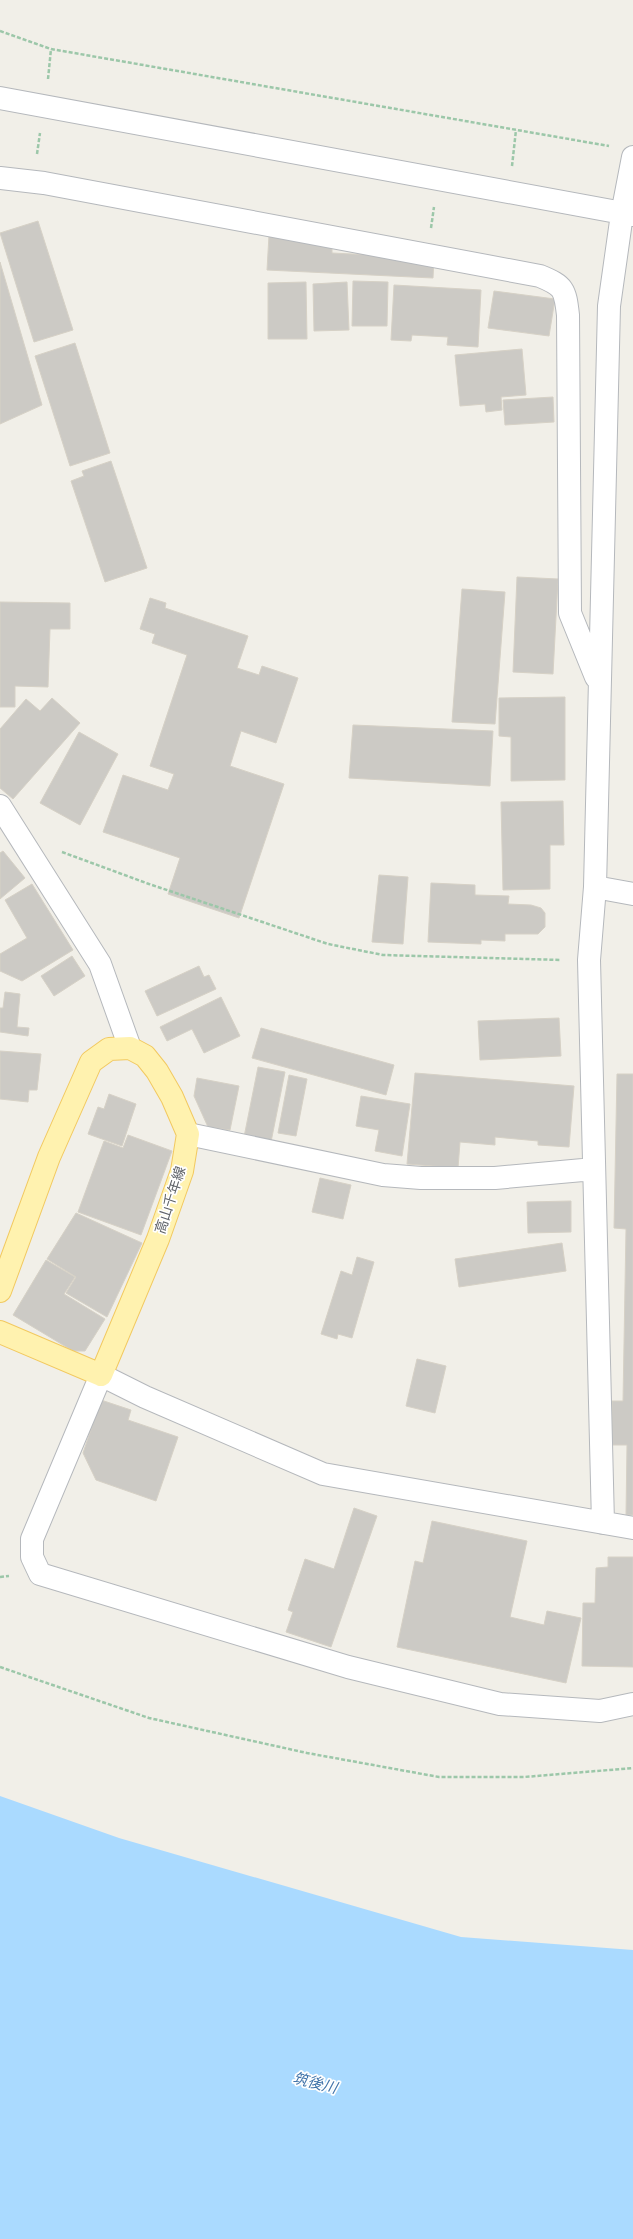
<svg xmlns="http://www.w3.org/2000/svg" width="633" height="2239" font-family="Figtree,'Noto Sans JP',sans-serif">
	<style>
		.water { fill: #aadaff }
		.building { fill: #cccac5; stroke: #d6d1c6 }
		.lines { fill: none; stroke-linecap: round; stroke-linejoin: round }
		.minor-casing { stroke: #b5b8bc; stroke-width: 24 }
		.major-casing { stroke: #f2c960; stroke-width: 24 }
		.path { stroke: #9cc7a9; stroke-width: 2.5; stroke-dasharray: 4 2; stroke-linecap: butt }
		.minor { stroke: #fff; stroke-width: 22 }
		.major { stroke: #fff2af; stroke-width: 22 }
		.labels { text-anchor: middle; stroke-width: 3.5; stroke-linejoin: round; paint-order: stroke }
		.street-label { font-size: 14px; fill: #5f6368; stroke: #fff }
		.water-label { font-size: 15px; font-style: italic; fill: #4174aa; stroke: #fff }
	</style>
	<rect width="100%" height="100%" fill="#f1efe8"/>
	<path class="water" d="M 0,1796 L 119,1838 L 461,1937 L 633,1950 L 633,2239 L 0,2239 Z"/>
	<path class="building" d="M 38,221 L 73,330 L 34,342 L 0,233 Z
		M 269,235 L 332,243 L 332,253 L 434,258 L 433,278 L 267,270 Z
		M 0,262 L 42,405 L 0,424 Z
		M 353,281 L 388,282 L 387,326 L 352,326 Z
		M 306,282 L 307,339 L 268,339 L 268,283 Z
		M 347,282 L 349,330 L 314,331 L 313,284 Z
		M 394,285 L 481,290 L 478,347 L 447,345 L 448,337 L 412,335 L 411,341 L 391,340 Z
		M 494,291 L 555,299 L 549,336 L 488,328 Z
		M 75,343 L 110,453 L 70,466 L 35,356 Z
		M 522,349 L 526,395 L 501,397 L 502,410 L 486,412 L 485,404 L 460,406 L 455,355 Z
		M 553,397 L 554,422 L 505,425 L 503,400 Z
		M 111,461 L 147,568 L 105,582 L 71,481 L 84,476 L 82,471 Z
		M 517,577 L 558,579 L 553,674 L 513,672 Z
		M 462,589 L 505,592 L 495,724 L 452,722 Z
		M 150,598 L 166,603 L 165,608 L 248,636 L 237,668 L 259,675 L 262,666 L 298,678 L 276,743 L 241,731 L 230,766 L 284,784 L 239,918 L 168,894 L 180,858 L 103,832 L 123,775 L 168,790 L 174,774 L 150,766 L 187,655 L 152,643 L 155,634 L 140,629 Z
		M 0,602 L 70,603 L 70,629 L 50,629 L 48,687 L 15,686 L 15,707 L 0,707 Z
		M 565,697 L 565,780 L 511,781 L 511,737 L 499,736 L 499,698 Z
		M 52,698 L 80,723 L 13,799 L 0,788 L 0,729 L 26,699 L 40,711 Z
		M 353,725 L 493,731 L 490,786 L 349,778 Z
		M 79,732 L 118,754 L 80,825 L 40,803 Z
		M 563,801 L 564,845 L 550,845 L 550,889 L 503,890 L 501,802 Z
		M 3,851 L 25,878 L 0,899 L 0,853 Z
		M 379,875 L 408,877 L 403,944 L 372,942 Z
		M 431,883 L 475,885 L 475,895 L 509,896 L 508,904 L 531,905 L 541,908 L 545,913 L 545,927 L 538,934 L 505,934 L 505,941 L 481,940 L 481,944 L 428,942 Z
		M 32,884 L 73,950 L 22,981 L 0,971 L 0,954 L 27,938 L 5,900 Z
		M 72,956 L 85,976 L 54,996 L 41,976 Z
		M 199,966 L 204,977 L 209,975 L 216,989 L 157,1016 L 145,991 Z
		M 5,992 L 20,994 L 17,1027 L 29,1028 L 28,1036 L 0,1032 L 0,1008 L 3,1008 Z
		M 221,997 L 240,1036 L 204,1053 L 192,1029 L 167,1041 L 160,1027 Z
		M 559,1018 L 561,1056 L 480,1060 L 478,1021 Z
		M 261,1028 L 394,1065 L 386,1095 L 252,1058 Z
		M 0,1051 L 41,1054 L 37,1090 L 29,1090 L 28,1102 L 0,1099 Z
		M 258,1067 L 285,1072 L 271,1142 L 244,1137 Z
		M 415,1073 L 574,1086 L 569,1147 L 538,1145 L 538,1141 L 495,1137 L 495,1145 L 460,1142 L 458,1168 L 407,1164 Z
		M 617,1074 L 633,1074 L 633,1515 L 626,1515 L 627,1445 L 612,1445 L 612,1401 L 623,1401 L 626,1229 L 614,1228 Z
		M 289,1075 L 307,1079 L 296,1136 L 278,1133 Z
		M 197,1078 L 239,1086 L 230,1130 L 208,1127 L 194,1096 Z
		M 109,1094 L 136,1104 L 122,1146 L 88,1134 L 98,1107 L 104,1109 Z
		M 361,1096 L 410,1104 L 402,1156 L 375,1151 L 379,1130 L 356,1126 Z
		M 128,1135 L 172,1151 L 141,1235 L 78,1212 L 104,1141 L 123,1148 Z
		M 320,1178 L 351,1185 L 343,1219 L 312,1212 Z
		M 571,1201 L 571,1232 L 528,1233 L 527,1202 Z
		M 76,1213 L 142,1243 L 107,1317 L 66,1293 L 76,1277 L 47,1259 Z
		M 562,1243 L 566,1271 L 459,1287 L 455,1259 Z
		M 357,1257 L 374,1262 L 352,1338 L 338,1334 L 337,1339 L 321,1334 L 341,1271 L 352,1275 Z
		M 46,1260 L 75,1277 L 64,1294 L 105,1319 L 85,1351 L 73,1351 L 13,1315 Z
		M 417,1359 L 446,1366 L 435,1413 L 406,1406 Z
		M 101,1400 L 131,1410 L 128,1420 L 178,1437 L 156,1501 L 96,1480 L 83,1453 Z
		M 354,1508 L 377,1516 L 331,1647 L 286,1632 L 293,1612 L 288,1610 L 305,1559 L 334,1569 Z
		M 432,1521 L 527,1541 L 510,1617 L 544,1625 L 547,1611 L 581,1618 L 566,1683 L 397,1647 L 415,1561 L 423,1563 Z
		M 608,1557 L 633,1557 L 633,1667 L 582,1666 L 583,1603 L 595,1603 L 596,1568 L 608,1567 Z"/>
	<g class="lines">
		<defs>
			<path id="minor" d="M 0,98 L 633,215
				M 0,178 L 44,183 L 540,276 C 564,286 565,289 568,315 L 570,613 L 596,677
				M 0,806 L 100,964 L 130,1048
				M 595,887 L 633,894
				M 188,1134 L 383,1175 L 421,1178 L 495,1178 L 594,1169
				M 603,1523 L 589,960 L 595,887 L 609,306 L 622,214 L 633,157
				M 633,1528 L 323,1474 L 145,1397 L 101,1375 L 32,1539 L 32,1557 L 40,1574 L 348,1667 L 500,1704 L 600,1711 L 633,1704"/>
			<path id="major" d="M 0,1291 L 49,1157 L 91,1062 L 109,1049 L 130,1048 L 145,1056 L 157,1071 L 172,1097 L 188,1134 L 182,1171 L 158,1239 L 101,1375 L 0,1332"/>
		</defs>
		<use href="#minor" class="minor-casing"/>
		<use href="#major" class="major-casing"/>
		<path class="path" d="M 0,31 L 51,49 L 609,146
			M 48,79 L 51,49
			M 37,154 L 40,133
			M 512,166 L 516,130
			M 431,228 L 434,207
			M 62,852 L 149,884 L 328,944 L 383,955 L 561,960
			M 0,1577 L 9,1576
			M 0,1667 L 149,1718 L 307,1753 L 439,1777 L 524,1777 L 633,1768"/>
		<use href="#minor" class="minor"/>
		<use href="#major" class="major"/>
	</g>
	<g class="labels">
		<g class="street-label">
			<text transform="translate(170 1200) rotate(-72)" y="5">高山千年線</text>
		</g>
		<g class="water-label">
			<text transform="translate(315 2083) rotate(14)" y="5">筑後川</text>
		</g>
	</g>
</svg>
